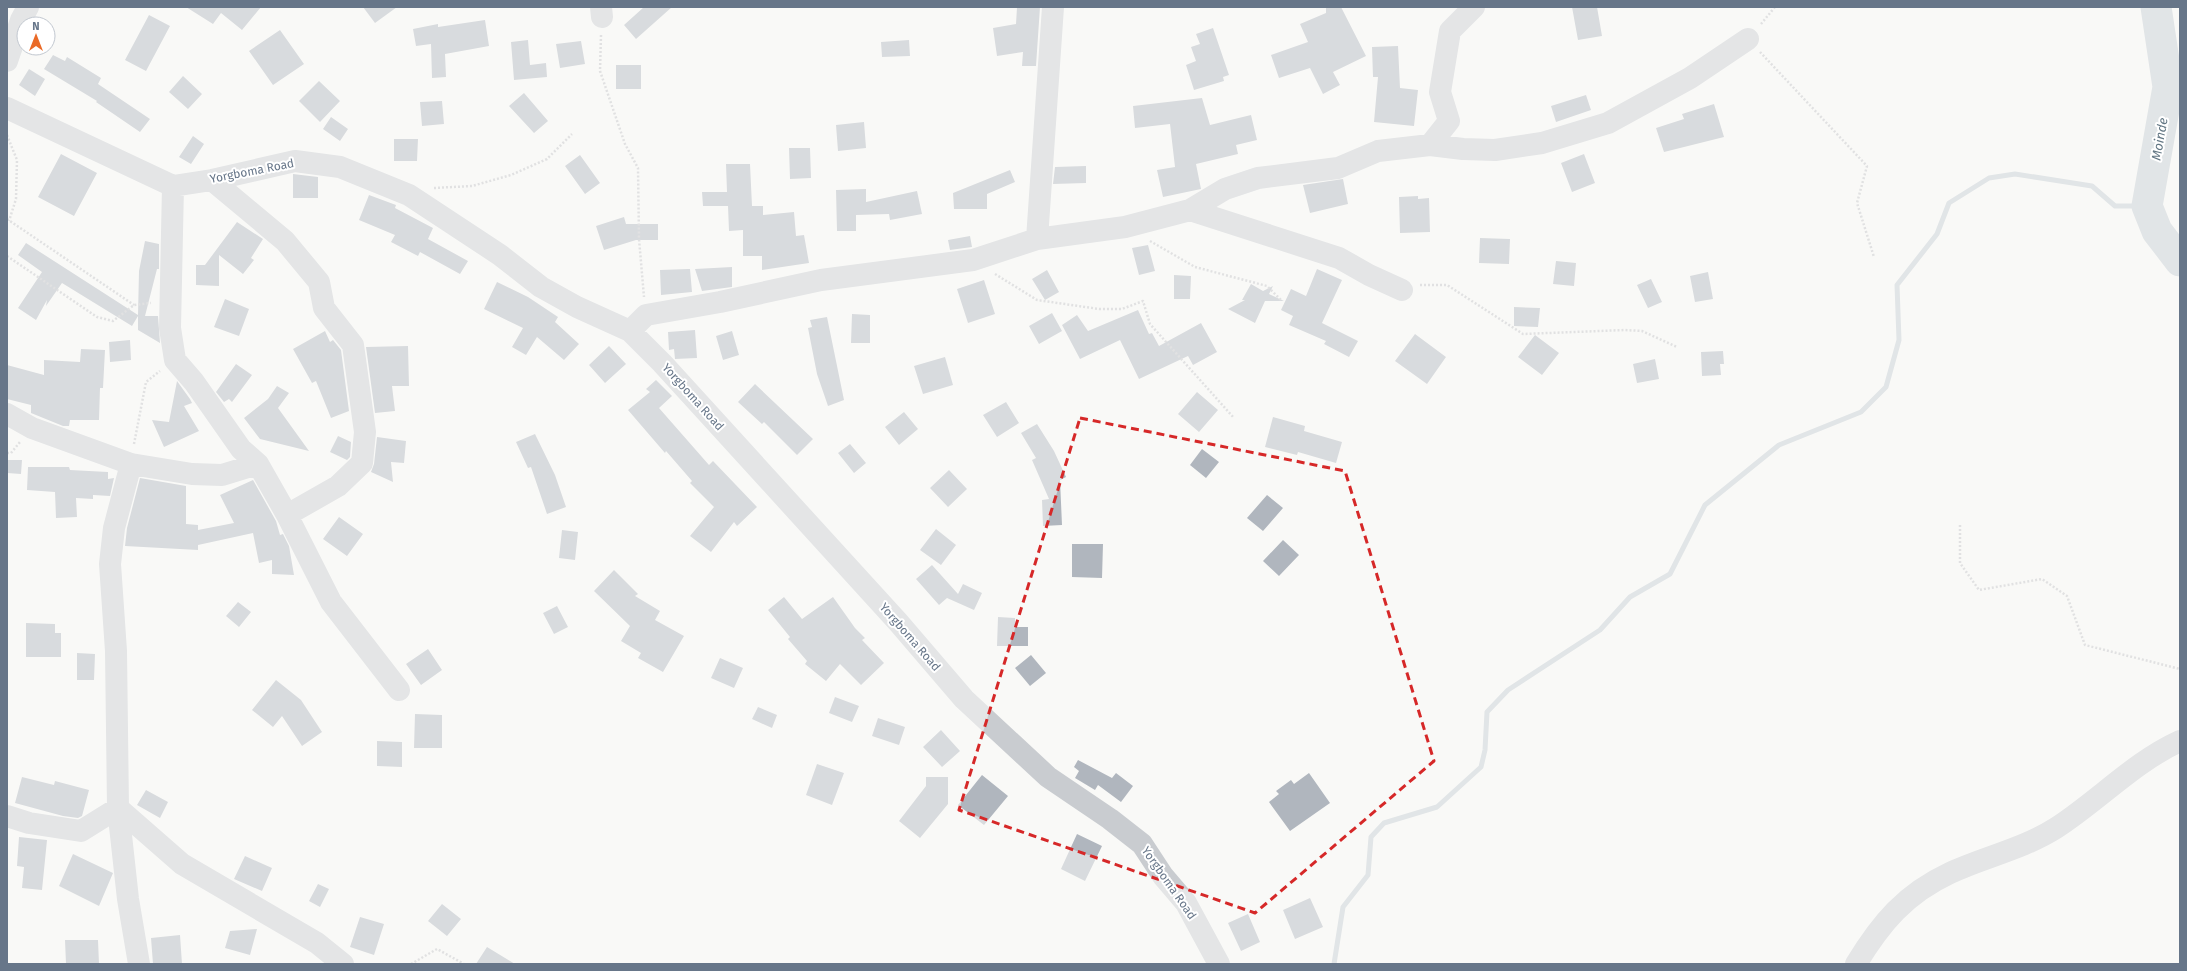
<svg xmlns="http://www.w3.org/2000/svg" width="2187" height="971" font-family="'Fira Sans',sans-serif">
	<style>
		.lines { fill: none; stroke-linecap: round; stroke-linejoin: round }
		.stream { stroke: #c4ccd2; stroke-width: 5 }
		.river { stroke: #c4ccd2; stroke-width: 31 }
		.building { fill: #b0b6be }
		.path { stroke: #c3c4c7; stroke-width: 2.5; stroke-dasharray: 2 2; stroke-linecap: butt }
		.minor { stroke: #c9ccd0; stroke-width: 22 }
		.marked { fill: none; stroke: #d62828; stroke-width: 3; stroke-dasharray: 8 5; stroke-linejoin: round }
		.labels { text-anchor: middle; stroke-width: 4; stroke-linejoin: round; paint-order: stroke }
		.street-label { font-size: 12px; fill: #677689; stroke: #fff }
		.water-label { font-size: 13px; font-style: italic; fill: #637784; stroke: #fff }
	</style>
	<rect width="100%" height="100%" fill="#f9f9f7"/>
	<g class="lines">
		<path class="stream" d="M 1334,964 L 1343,907 L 1368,875 L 1371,837 L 1384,823 L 1437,807 L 1481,767 L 1485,750 L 1487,712 L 1508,690 L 1600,630 L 1630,597 L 1670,574 L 1705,505 L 1779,445 L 1861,412 L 1886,387 L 1899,340 L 1897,285 L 1937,234 L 1949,203 L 1989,178 L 2015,174 L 2092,186 L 2115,206 L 2147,206"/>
		<path class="river" d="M 2156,7 L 2168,87 L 2147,206 L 2157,231 L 2180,261"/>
	</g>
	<path class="building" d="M 186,7 L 261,7 L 242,30 L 221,13 L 213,24 Z
		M 363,7 L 397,7 L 375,23 Z
		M 644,7 L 672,7 L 636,39 L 624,25 Z
		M 1017,7 L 1040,7 L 1036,66 L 1022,66 L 1023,52 L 997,56 L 993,28 L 1016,24 Z
		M 1326,7 L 1341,7 L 1366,56 L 1333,72 L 1340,85 L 1323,94 L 1310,68 L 1279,78 L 1271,55 L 1308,42 L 1300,24 L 1326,13 Z
		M 1572,7 L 1597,7 L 1602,36 L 1578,40 Z
		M 149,15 L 170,26 L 146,71 L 125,60 Z
		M 485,20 L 489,46 L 445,54 L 446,77 L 432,78 L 431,44 L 416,46 L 413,29 L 438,24 L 438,27 Z
		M 1213,28 L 1229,75 L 1223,77 L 1224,81 L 1194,90 L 1186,65 L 1196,61 L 1191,47 L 1200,44 L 1196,34 Z
		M 280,30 L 304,64 L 273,85 L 249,51 Z
		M 528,40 L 530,65 L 546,63 L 547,77 L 514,80 L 511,42 Z
		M 909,40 L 910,56 L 882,57 L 881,42 Z
		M 581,41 L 585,64 L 560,68 L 556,44 Z
		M 1398,46 L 1400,88 L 1418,90 L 1414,126 L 1374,122 L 1378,77 L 1373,77 L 1372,47 Z
		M 53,55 L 65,61 L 67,57 L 101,78 L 98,84 L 150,119 L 140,132 L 96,102 L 97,101 L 44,69 Z
		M 616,65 L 641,65 L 641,89 L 616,89 Z
		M 29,69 L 45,79 L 35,96 L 19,85 Z
		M 183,76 L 202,94 L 188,109 L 169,92 Z
		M 319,81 L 340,101 L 320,122 L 299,101 Z
		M 524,93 L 548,121 L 534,133 L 509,106 Z
		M 1586,95 L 1591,110 L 1556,122 L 1551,106 Z
		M 1202,98 L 1210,125 L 1251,115 L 1257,140 L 1236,145 L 1238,154 L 1196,164 L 1201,189 L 1163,197 L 1157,170 L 1175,167 L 1170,124 L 1135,128 L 1133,106 Z
		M 442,101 L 444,124 L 422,126 L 420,102 Z
		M 1714,104 L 1724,137 L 1664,152 L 1656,128 L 1684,119 L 1682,114 Z
		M 331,117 L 348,129 L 340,141 L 323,129 Z
		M 864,122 L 866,148 L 838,151 L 836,125 Z
		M 193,136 L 204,144 L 191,164 L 179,157 Z
		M 394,139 L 418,139 L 417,161 L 394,161 Z
		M 789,148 L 810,148 L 811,178 L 790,179 Z
		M 61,154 L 97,173 L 74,216 L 38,197 Z
		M 1584,154 L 1595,183 L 1572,192 L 1561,163 Z
		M 580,155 L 600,183 L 585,194 L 565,166 Z
		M 726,164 L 750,164 L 752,206 L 763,206 L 763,215 L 794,212 L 796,236 L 804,235 L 809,263 L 762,270 L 762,256 L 743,256 L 743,230 L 729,231 L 728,206 L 703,206 L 702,192 L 727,192 Z
		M 1086,166 L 1086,183 L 1053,184 L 1055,167 Z
		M 1010,170 L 1015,182 L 987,194 L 987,209 L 954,209 L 953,193 Z
		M 293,174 L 318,177 L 318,198 L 293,198 Z
		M 1343,179 L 1348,204 L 1310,213 L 1303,185 Z
		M 866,189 L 866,202 L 917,191 L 922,214 L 890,220 L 889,214 L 856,215 L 856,231 L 837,231 L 836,190 Z
		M 369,195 L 396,205 L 395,208 L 433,228 L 428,239 L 468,261 L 460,274 L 420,252 L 418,256 L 391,242 L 395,235 L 359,220 Z
		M 1418,196 L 1418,199 L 1429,198 L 1430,232 L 1400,233 L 1399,197 Z
		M 624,217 L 626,224 L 658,224 L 658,240 L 636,240 L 604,250 L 596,226 Z
		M 237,222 L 263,239 L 251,258 L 254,260 L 243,274 L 219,255 L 219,286 L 196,285 L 196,265 L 205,265 Z
		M 970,236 L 972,247 L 950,250 L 948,240 Z
		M 1480,238 L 1510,239 L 1509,264 L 1479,263 Z
		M 145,241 L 159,244 L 159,269 L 157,269 L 145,316 L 158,316 L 160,343 L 138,330 L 138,316 L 132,326 L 62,283 L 46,306 L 47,300 L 36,320 L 18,308 L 42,272 L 18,255 L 26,243 L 138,315 L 139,271 Z
		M 1148,245 L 1155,271 L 1139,275 L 1132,248 Z
		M 1556,261 L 1576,263 L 1574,286 L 1553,284 Z
		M 732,267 L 732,287 L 702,291 L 695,269 Z
		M 688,269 L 690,269 L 692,292 L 661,295 L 660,270 Z
		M 1317,269 L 1342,280 L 1322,323 L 1358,341 L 1349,357 L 1324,344 L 1326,341 L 1289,325 L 1293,316 L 1281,310 L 1291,289 L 1306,296 Z
		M 1047,270 L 1059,292 L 1045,300 L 1032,279 Z
		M 1708,272 L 1713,299 L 1695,302 L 1690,276 Z
		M 1174,275 L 1191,276 L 1190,299 L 1174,299 Z
		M 1651,279 L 1662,302 L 1648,308 L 1637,285 Z
		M 984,280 L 995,314 L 968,323 L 957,289 Z
		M 497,282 L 528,297 L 558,317 L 555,322 L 579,344 L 564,360 L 537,337 L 526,355 L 512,347 L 523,328 L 484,309 Z
		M 1251,284 L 1263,291 L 1273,286 L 1269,294 L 1284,301 L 1265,301 L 1255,323 L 1228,309 L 1245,300 L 1242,300 Z
		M 225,299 L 249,309 L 239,336 L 214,327 Z
		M 1514,307 L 1540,308 L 1538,327 L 1514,326 Z
		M 1138,310 L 1149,334 L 1152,333 L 1159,346 L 1201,323 L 1217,352 L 1193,365 L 1188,356 L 1139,379 L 1120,340 L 1080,359 L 1062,325 L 1077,315 L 1088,331 Z
		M 1052,313 L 1062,331 L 1039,344 L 1029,326 Z
		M 852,314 L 870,315 L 870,343 L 851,343 Z
		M 827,317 L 844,400 L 828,406 L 817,374 L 808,328 L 812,327 L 810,320 Z
		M 695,330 L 697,358 L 675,359 L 674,349 L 669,350 L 668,332 Z
		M 325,331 L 330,342 L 333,340 L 341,350 L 349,411 L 331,418 L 316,381 L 312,383 L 293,349 Z
		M 732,331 L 739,355 L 723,360 L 716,336 Z
		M 1415,334 L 1446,357 L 1427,384 L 1395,361 Z
		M 1535,335 L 1559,353 L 1542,375 L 1518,357 Z
		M 130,340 L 131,360 L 110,362 L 109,342 Z
		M 408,346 L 409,386 L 392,386 L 395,411 L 375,413 L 366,347 Z
		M 609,346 L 626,364 L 605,383 L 589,365 Z
		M 81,349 L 105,350 L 103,388 L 100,388 L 99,420 L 70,420 L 69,426 L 63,426 L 31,413 L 31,405 L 7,399 L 7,365 L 44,375 L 44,360 L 80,362 Z
		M 1723,351 L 1724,364 L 1720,364 L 1721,375 L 1702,376 L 1701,352 Z
		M 945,357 L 953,385 L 923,394 L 914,366 Z
		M 1655,359 L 1659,379 L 1637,383 L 1633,364 Z
		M 236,364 L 252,375 L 232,402 L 229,399 L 224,402 L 216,392 Z
		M 656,380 L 672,396 L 659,408 L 709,465 L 713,461 L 757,507 L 737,526 L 734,522 L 711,552 L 690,536 L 714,507 L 690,483 L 692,481 L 666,451 L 665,453 L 628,410 L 650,392 L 646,389 Z
		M 177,381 L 190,399 L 192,403 L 184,406 L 199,431 L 164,447 L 152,420 L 169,422 Z
		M 755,384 L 813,439 L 797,455 L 764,422 L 762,424 L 738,402 Z
		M 277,386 L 289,393 L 278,408 L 309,451 L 260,439 L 244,418 L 268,399 Z
		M 1197,392 L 1218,410 L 1199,432 L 1178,414 Z
		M 1006,402 L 1019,423 L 997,437 L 983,415 Z
		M 904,412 L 918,429 L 899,445 L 885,427 Z
		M 1273,417 L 1305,426 L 1304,431 L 1342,442 L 1336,463 L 1298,452 L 1297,455 L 1265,447 Z
		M 1037,424 L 1054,451 L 1066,477 L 1060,480 L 1062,525 L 1043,526 L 1042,500 L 1049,499 L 1032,460 L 1036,458 L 1021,433 Z
		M 535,434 L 555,475 L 566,507 L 547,514 L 531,467 L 528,468 L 516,442 Z
		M 338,436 L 351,442 L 350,457 L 347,460 L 330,452 Z
		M 377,437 L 406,441 L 404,463 L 391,462 L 393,482 L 371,472 L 374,464 Z
		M 850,444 L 866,463 L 854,473 L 838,453 Z
		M 1202,449 L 1219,462 L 1206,478 L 1190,465 Z
		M 7,460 L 22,460 L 21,474 L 7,473 Z
		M 28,467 L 69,467 L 70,470 L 108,472 L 108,479 L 114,478 L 110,496 L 93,495 L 93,499 L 76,498 L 77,517 L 56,518 L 55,492 L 27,490 Z
		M 949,470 L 967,489 L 948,507 L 930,488 Z
		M 140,478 L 186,486 L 186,524 L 198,525 L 198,530 L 234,523 L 220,495 L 253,480 L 276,521 L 280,535 L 283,534 L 289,546 L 294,575 L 272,574 L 272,560 L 259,563 L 253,533 L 198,545 L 198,550 L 125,546 L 127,528 Z
		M 1267,495 L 1283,508 L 1263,531 L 1247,518 Z
		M 339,517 L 363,534 L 347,556 L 323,539 Z
		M 936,529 L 956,545 L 941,565 L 920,550 Z
		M 562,530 L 578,532 L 575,560 L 559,558 Z
		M 1283,540 L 1299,555 L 1279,576 L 1263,561 Z
		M 1072,544 L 1103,544 L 1102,578 L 1072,577 Z
		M 932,565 L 958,594 L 963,584 L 982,593 L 974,610 L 947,598 L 939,605 L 916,579 Z
		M 614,570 L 638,594 L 635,596 L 660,611 L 655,620 L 684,636 L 663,672 L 638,658 L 641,653 L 621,641 L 630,626 L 594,591 Z
		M 784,597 L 802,619 L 833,597 L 855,628 L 865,638 L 862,640 L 884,663 L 861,685 L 840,664 L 826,681 L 805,664 L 807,661 L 788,639 L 790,637 L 768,610 Z
		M 238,602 L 251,612 L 239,627 L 226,616 Z
		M 557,606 L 568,627 L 554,634 L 543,613 Z
		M 998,617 L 1015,618 L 1015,627 L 1028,627 L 1028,646 L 997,646 Z
		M 26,623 L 55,624 L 55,633 L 61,633 L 61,657 L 26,657 Z
		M 428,649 L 442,670 L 421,685 L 406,664 Z
		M 77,653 L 95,654 L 94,680 L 77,680 Z
		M 1031,655 L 1046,673 L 1030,686 L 1015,668 Z
		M 720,658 L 743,668 L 734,688 L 711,678 Z
		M 276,680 L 301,700 L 322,732 L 302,746 L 282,716 L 273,727 L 252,710 Z
		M 835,697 L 859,706 L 852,722 L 829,713 Z
		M 758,707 L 777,715 L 772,728 L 752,719 Z
		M 415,714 L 442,715 L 442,748 L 414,748 Z
		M 878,718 L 905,727 L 899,745 L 872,736 Z
		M 941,730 L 960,751 L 942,767 L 923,747 Z
		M 377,741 L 402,742 L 402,767 L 377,766 Z
		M 1078,760 L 1112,778 L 1116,773 L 1133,786 L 1121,802 L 1098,785 L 1095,790 L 1075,778 L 1079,771 L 1074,767 Z
		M 817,764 L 844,773 L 832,805 L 806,795 Z
		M 1309,773 L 1330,803 L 1290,831 L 1269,802 L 1279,794 L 1276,791 L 1291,780 L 1294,784 Z
		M 982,775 L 1008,796 L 984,825 L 958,805 Z
		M 22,777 L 54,785 L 55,781 L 89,790 L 82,816 L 78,818 L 63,816 L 15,803 Z
		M 926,777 L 948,777 L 948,804 L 920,838 L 899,821 L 926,786 Z
		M 146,790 L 168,802 L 160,818 L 137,805 Z
		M 1077,834 L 1102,846 L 1085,881 L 1061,869 Z
		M 19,837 L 47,840 L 42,890 L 22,888 L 24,867 L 17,866 Z
		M 73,854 L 113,873 L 99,906 L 59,886 Z
		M 245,856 L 272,868 L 262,891 L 234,879 Z
		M 318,884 L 329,889 L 320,907 L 309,901 Z
		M 1310,898 L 1323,927 L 1295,939 L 1283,910 Z
		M 442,904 L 461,919 L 447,936 L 428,921 Z
		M 1248,914 L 1260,942 L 1241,951 L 1228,923 Z
		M 360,917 L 384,924 L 374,955 L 350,947 Z
		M 257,929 L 250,955 L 225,948 L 230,931 Z
		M 180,935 L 182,964 L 153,964 L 151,938 Z
		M 65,940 L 98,940 L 99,964 L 66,964 Z
		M 487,947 L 515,964 L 476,964 Z"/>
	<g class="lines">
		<path class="path" d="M 1761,24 L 1775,7
			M 601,35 L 600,71 L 625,144 L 638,168 L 639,239 L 644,297
			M 1760,52 L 1867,166 L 1857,203 L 1874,257
			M 7,135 L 17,160 L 16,199 L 9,221
			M 434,188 L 472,186 L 511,175 L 547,159 L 572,134
			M 7,219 L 134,305
			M 1150,241 L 1195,267 L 1267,286 L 1281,300
			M 7,256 L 97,317 L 113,321 L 134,305 L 151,303
			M 995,274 L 1037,300 L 1099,309 L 1122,309 L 1143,301 L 1150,324 L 1234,418
			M 1420,285 L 1447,285 L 1523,334 L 1625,330 L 1642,331 L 1677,347
			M 134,444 L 146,382 L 160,371
			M 7,453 L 11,453 L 20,442
			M 1960,525 L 1960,563 L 1979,590 L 2042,579 L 2067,596 L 2085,645 L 2180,669
			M 411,964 L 437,949 L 464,964"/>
		<path class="minor" d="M 601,7 L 602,17
			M 7,61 L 21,20 L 28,7
			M 7,108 L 173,186 L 212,180 L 295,161 L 340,167 L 409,195 L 500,255 L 541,287 L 577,307 L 630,331 L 662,363 L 898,622 L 964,699 L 1048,777 L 1110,819 L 1142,844 L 1163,876 L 1186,903 L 1219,964
			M 1430,145 L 1449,121 L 1440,92 L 1450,31 L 1474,7
			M 212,180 L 285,241 L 319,282 L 324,308 L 353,345 L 365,432 L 362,463 L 338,486 L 287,515
			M 173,186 L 170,328 L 175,360 L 194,382 L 241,449 L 258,464 L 287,515 L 331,602 L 399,690
			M 1190,210 L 1339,258 L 1369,275 L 1402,290
			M 1037,239 L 1053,7
			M 630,331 L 646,315 L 720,302 L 821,280 L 973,260 L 1037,239 L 1125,227 L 1190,210 L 1225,189 L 1258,178 L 1338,168 L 1378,151 L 1430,145 L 1463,149 L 1495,150 L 1542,143 L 1608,123 L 1690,78 L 1748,39
			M 7,414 L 32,428 L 131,464 L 192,474 L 222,475 L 258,464
			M 131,464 L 114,528 L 110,564 L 116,651 L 118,808 L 128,899 L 139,964
			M 7,816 L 29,823 L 81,831 L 118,808 L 182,864 L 317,943 L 343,964
			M 1856,964 C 1881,923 1905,894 1950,873 C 1984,857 2023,849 2056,828 C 2098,801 2134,762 2180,741"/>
	</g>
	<path d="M0 0H2187V971H0ZM 1080,418 L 1345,471 L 1434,761 L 1255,913 L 959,810 Z" fill="#f9f9f7" fill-opacity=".55" fill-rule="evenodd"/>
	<path class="marked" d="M 1080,418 L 1345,471 L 1434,761 L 1255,913 L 959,810 Z"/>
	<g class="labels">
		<g class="street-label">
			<text transform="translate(252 171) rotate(-11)" y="4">Yorgboma Road</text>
			<text transform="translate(693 397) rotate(48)" y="4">Yorgboma Road</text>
			<text transform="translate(910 637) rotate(49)" y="4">Yorgboma Road</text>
			<text transform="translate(1169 883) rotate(55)" y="4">Yorgboma Road</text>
		</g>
		<g class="water-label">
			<text transform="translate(2159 139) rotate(-80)" y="5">Moinde</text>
		</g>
	</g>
	<rect width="2187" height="971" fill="none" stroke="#677689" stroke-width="16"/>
	<g transform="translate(36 36)"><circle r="19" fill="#ffffff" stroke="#c2c8d0"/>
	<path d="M0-3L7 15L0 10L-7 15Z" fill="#ea6a27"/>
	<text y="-6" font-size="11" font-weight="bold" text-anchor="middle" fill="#677689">N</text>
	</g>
</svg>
